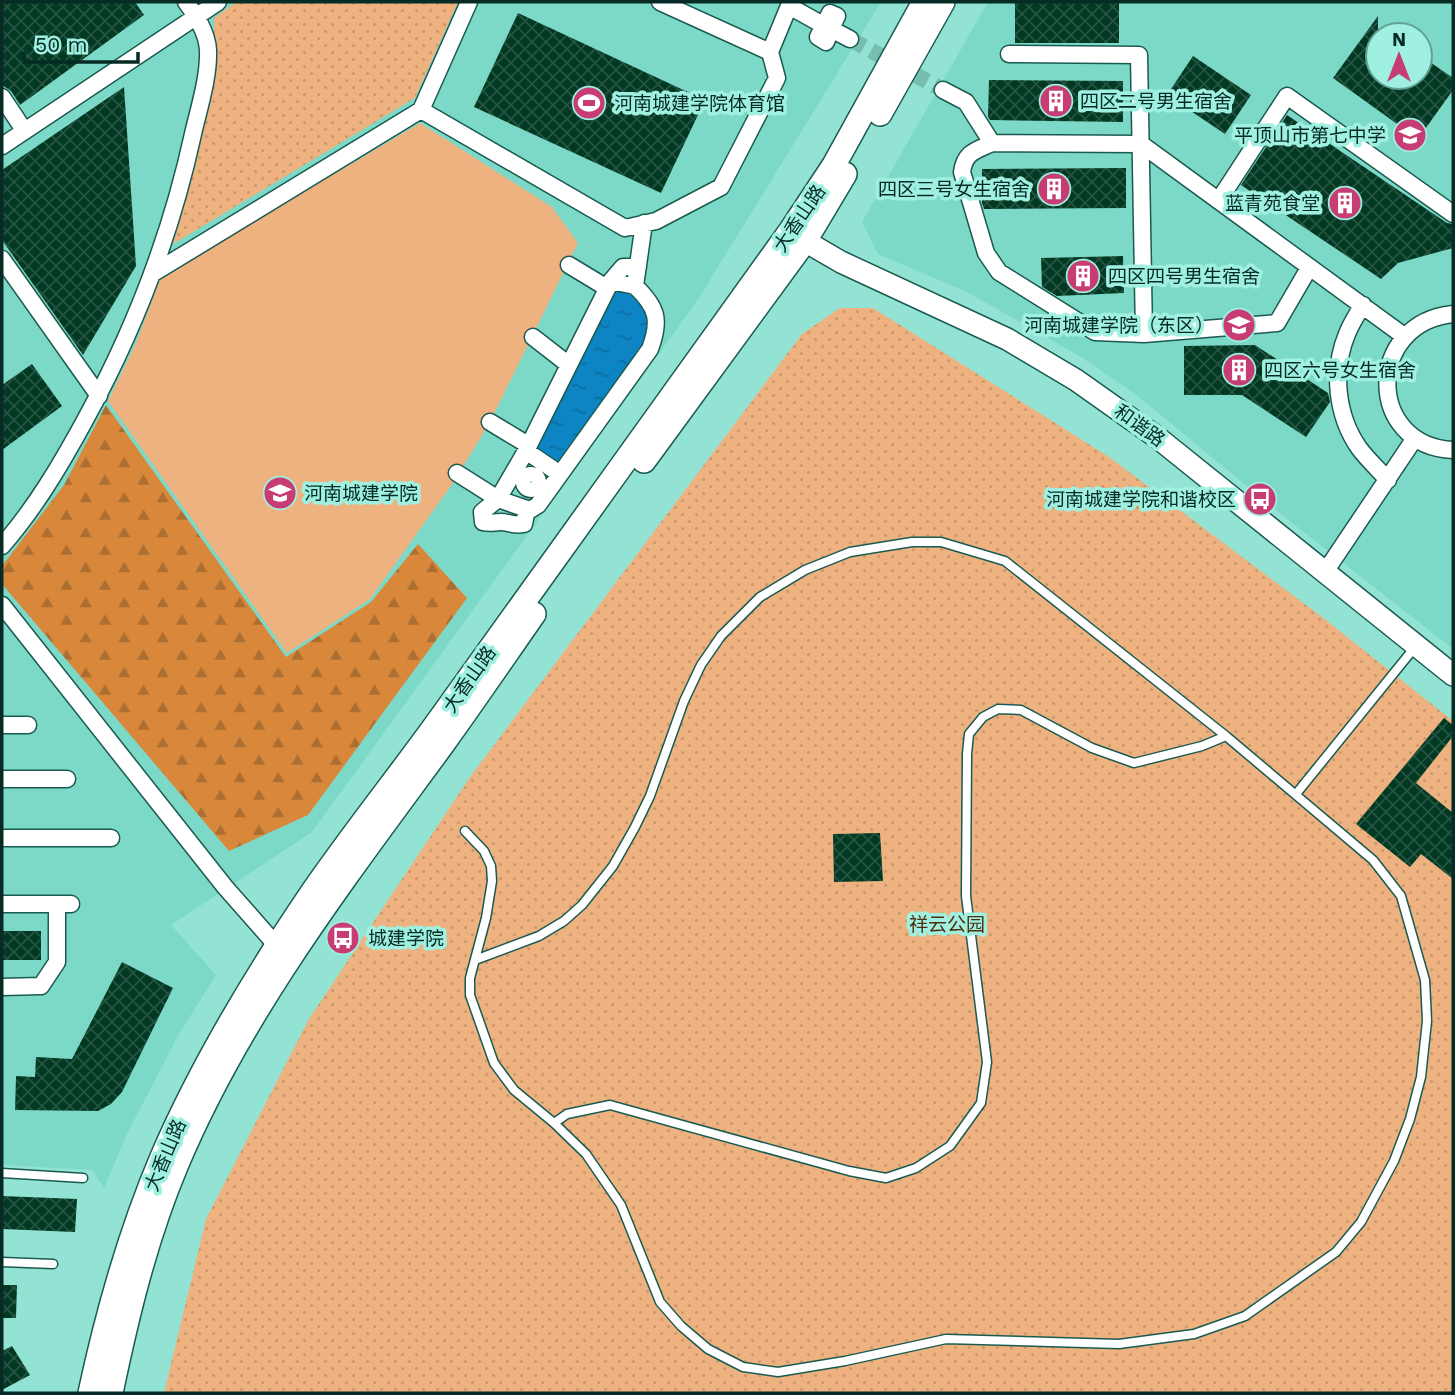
<svg xmlns="http://www.w3.org/2000/svg" width="1455" height="1395" font-family="'Work Sans','Noto Sans SC',sans-serif">
	<style>
		.built { fill: #7cd9c8; fill-rule: evenodd }
		.green { fill: url(#green-dots) }
		.forest { fill: url(#forest-firs) }
		.pitch { fill: #eeb280 }
		.water { fill: url(#water-ripples) }
		.building { fill: url(#building-cross-hatch) }
		.lines { fill: none; stroke-linecap: round; stroke-linejoin: round }
		.minor-tunnel { stroke: #76beb0; stroke-width: 16; stroke-dasharray: 16 8; stroke-linecap: butt }
		.service-casing { stroke: #1a5a50; stroke-width: 11 }
		.minor-casing { stroke: #1a5a50; stroke-width: 19 }
		.tertiary-casing { stroke: #1a5a50; stroke-width: 24 }
		.secondary-casing { stroke: #1a5a50; stroke-width: 26 }
		.service { stroke: #fff; stroke-width: 8 }
		.minor { stroke: #fff; stroke-width: 16 }
		.tertiary { stroke: #fff; stroke-width: 21 }
		.secondary { stroke: #fff; stroke-width: 23 }
		.labels { text-anchor: middle; stroke-width: 7; stroke-linejoin: round; paint-order: stroke }
		.poi-label { font-size: 19px; fill: #062a24; stroke: #9ff0e0; text-anchor: start }
		.street-label { font-size: 19px; fill: #062a24; stroke: #9ff0e0 }
		.park-label { font-size: 19px; fill: #513011; stroke: #9ff0e0 }
	</style>
	<defs>
		<pattern id="green-dots" width="8" height="8" patternUnits="userSpaceOnUse" patternTransform="scale(1.75)"><rect width="8" height="8" fill="#eeb280"/><path d="M2 2h.1M6 6h.1" fill="none" stroke="#cb996e" stroke-width="1.8" stroke-linecap="round"/></pattern>
		<pattern id="forest-firs" width="22" height="20" patternUnits="userSpaceOnUse" patternTransform="scale(1.75)"><rect width="22" height="20" fill="#d8873b"/><path d="M5 1l3.5 6h-7zM16 11l3.5 6h-7z" fill="#ad6f31"/></pattern>
		<pattern id="water-ripples" width="26" height="14" patternUnits="userSpaceOnUse" patternTransform="scale(1.75)"><rect width="26" height="14" fill="#0d85c4"/><path d="M2 4q2-2 4 0t4 0M15 11q2-2 4 0t4 0" fill="none" stroke="#0b6d9f"/></pattern>
		<pattern id="building-cross-hatch" width="8" height="8" patternUnits="userSpaceOnUse" patternTransform="scale(1.75)"><rect width="8" height="8" fill="#023923"/><path d="M0 0l8 8M0 8l8-8" fill="none" stroke="#265442"/></pattern>
	</defs>
	<rect width="100%" height="100%" fill="#92e3d3"/>
	<path class="built" d="M 2,2 L 881,2 L 697,301 L 312,832 L 171,925 L 216,975 L 179,1034 L 127,1134 L 104,1188 L 92,1170 L 2,1165 Z
		M 988,2 L 1453,2 L 1453,649 L 1282,515 L 1134,393 L 1081,357 L 967,292 L 878,254 L 862,222 ZM 1378,35 L 1420,35 L 1420,77 L 1378,77 Z"/>
	<path class="green" d="M 236,2 L 458,2 L 415,98 L 173,244 C 194,170 216,95 214,18 Z
		M 840,308 L 873,308 L 1109,457 L 1322,617 L 1453,721 L 1453,1393 L 164,1393 L 206,1219 L 309,1019 L 470,777 L 802,334 Z"/>
	<path class="forest" d="M 106,405 L 286,657 L 371,602 L 418,544 L 467,598 L 308,815 L 229,851 L 2,584 L 2,566 L 64,485 Z"/>
	<path class="pitch" d="M 420,123 L 552,207 L 578,243 L 490,422 L 453,483 L 370,599 L 287,653 L 108,401 L 136,343 L 161,277 Z"/>
	<path class="water" d="M 613,288 L 643,300 L 649,311 L 649,338 L 559,467 L 532,451 Z"/>
	<path class="building" d="M 2,2 L 135,2 L 144,15 L 20,105 L 11,91 L 2,85 Z
		M 1015,2 L 1119,2 L 1119,43 L 1015,43 Z
		M 518,13 L 705,100 L 661,193 L 474,107 Z
		M 1378,16 L 1378,77 L 1420,77 L 1420,55 L 1453,78 L 1453,90 L 1418,139 L 1333,78 Z
		M 1193,56 L 1251,95 L 1225,134 L 1167,95 Z
		M 989,80 L 1123,81 L 1123,122 L 990,120 L 988,117 Z
		M 124,87 L 136,266 L 83,355 L 2,240 L 2,170 Z
		M 1287,115 L 1447,223 L 1453,224 L 1453,248 L 1398,263 L 1381,279 L 1241,185 Z
		M 1126,168 L 1126,208 L 984,209 L 982,203 L 982,169 Z
		M 1123,256 L 1124,293 L 1057,296 L 1042,287 L 1041,258 Z
		M 1255,345 L 1328,393 L 1330,402 L 1306,437 L 1242,395 L 1184,395 L 1184,346 Z
		M 32,364 L 62,406 L 2,450 L 2,385 Z
		M 1444,718 L 1453,725 L 1453,736 L 1416,783 L 1453,813 L 1453,879 L 1421,854 L 1410,867 L 1356,824 Z
		M 880,833 L 883,881 L 834,882 L 833,834 Z
		M 2,931 L 41,931 L 41,960 L 2,960 Z
		M 122,962 L 173,988 L 122,1092 L 111,1104 L 98,1111 L 15,1110 L 16,1076 L 35,1077 L 36,1057 L 72,1059 Z
		M 2,1196 L 77,1199 L 75,1232 L 2,1229 Z
		M 2,1285 L 17,1285 L 16,1318 L 2,1318 Z
		M 12,1346 L 30,1375 L 2,1390 L 2,1351 Z"/>
	<g class="lines">
		<path class="minor-tunnel" d="M 850,39 L 943,90"/>
		<defs>
			<path id="service" d="M 1296,794 L 1415,647
				M 465,831 L 484,851 L 491,866 L 492,881 L 486,918 L 470,978 L 470,995 L 494,1063 L 514,1090 L 554,1123 L 586,1154 L 621,1205 L 660,1302 L 681,1326 L 708,1349 L 743,1367 L 778,1372 L 845,1361 L 946,1339 L 1119,1344 L 1194,1334 L 1245,1316 L 1336,1252 L 1361,1222 L 1394,1161 L 1410,1119 L 1421,1077 L 1427,1021 L 1425,980 L 1401,896 L 1373,860 L 1226,736 L 1202,746 L 1134,763 L 1092,748 L 1021,710 L 998,709 L 983,717 L 969,734 L 967,754 L 966,896 L 987,1062 L 981,1103 L 950,1146 L 916,1168 L 886,1178 L 849,1171 L 610,1105 L 567,1114 L 554,1123
				M 475,960 L 539,936 L 564,921 L 582,905 L 613,866 L 635,827 L 650,796 L 684,701 L 701,665 L 721,636 L 760,597 L 805,570 L 850,552 L 912,542 L 941,542 L 1005,561 L 1226,736
				M 2,1173 L 83,1178
				M 2,1262 L 53,1264"/>
			<path id="minor" d="M 660,2 L 770,52 L 789,6 L 823,25
				M 831,29 L 826,42 L 818,37 L 830,13 L 837,16 L 831,29 L 850,39
				M 943,90 L 966,102 L 992,143 L 1141,144 L 1404,336
				M 2,97 L 24,130
				M 421,110 L 469,2
				M 992,143 C 975,151 965,152 962,172 L 986,253 L 999,272 L 1095,332 L 1144,334 L 1139,55 L 1009,54
				M 2,146 L 218,2
				M 1219,200 L 1287,96 L 1453,214
				M 2,259 L 99,396
				M 569,265 L 607,288
				M 152,274 L 421,110 L 625,228 L 656,221 L 721,187 L 777,78 L 770,52
				M 611,281 L 623,267 L 638,267
				M 635,286 L 611,281 L 526,451 L 498,499 L 530,510 L 538,505 L 650,349 C 661,320 657,307 635,286 L 644,223
				M 1363,305 C 1357,314 1351,324 1347,334 C 1332,370 1336,415 1359,448 C 1367,459 1378,469 1388,480
				M 1453,314 C 1365,323 1366,446 1453,450
				M 1144,334 L 1277,323 L 1309,268
				M 533,337 L 569,365
				M 490,422 L 528,445
				M 526,451 L 560,474
				M 457,473 L 498,499 L 482,512 L 483,522 C 491,524 493,522 501,522 C 509,522 513,526 524,524 L 527,509
				M524 482a7 7 0 1 1 14 0a7 7 0 1 1-14 0Z
				M 2,546 C 35,508 60,466 84,422 C 134,331 171,235 193,134 C 199,108 209,77 208,50 C 207,32 196,16 186,2
				M 1325,572 L 1415,438
				M 2,605 L 225,887 L 277,946 L 283,950
				M 2,725 L 28,725
				M 2,779 L 67,779
				M 2,838 L 111,838
				M 2,904 L 71,904
				M 2,987 L 41,986 L 57,962 L 57,904"/>
			<path id="tertiary" d="M 793,232 L 805,241 L 841,262 L 1007,339 L 1076,380 L 1158,438 L 1453,675"/>
			<path id="secondary" d="M 880,114 L 943,2
				M 644,461 L 805,241 L 845,174
				M 90,1393 C 107,1314 130,1232 162,1157 C 202,1064 255,977 311,894 C 353,833 399,776 442,716 C 558,554 675,392 791,230 L 834,165 L 924,2
				M 111,1393 C 127,1316 146,1237 177,1164 C 242,1010 345,878 443,744 C 474,701 504,657 534,614"/>
		</defs>
		<use href="#service" class="service-casing"/>
		<use href="#minor" class="minor-casing"/>
		<use href="#tertiary" class="tertiary-casing"/>
		<use href="#secondary" class="secondary-casing"/>
		<use href="#service" class="service"/>
		<use href="#minor" class="minor"/>
		<use href="#tertiary" class="tertiary"/>
		<use href="#secondary" class="secondary"/>
	</g>
	<defs>
		<symbol id="building-disc" viewBox="-11 -11 22 22"><circle r="9.5" fill="#c73c72" stroke="#9ff0e0"/><path d="M-4-6H4V6H1V3H-1V6H-4ZM-2.5-4.3h1.7v1.8h-1.7ZM.8-4.3h1.7v1.8H.8ZM-2.5-1h1.7V.8h-1.7ZM.8-1h1.7V.8H.8Z" fill="#fff"/></symbol>
		<symbol id="stadium-disc" viewBox="-11 -11 22 22"><circle r="9.5" fill="#c73c72" stroke="#9ff0e0"/><path d="M0-5a6.5 5 0 1 0 0 10a6.5 5 0 1 0 0-10ZM-3.5-1.8h7v3.6h-7Z" fill="#fff"/></symbol>
		<symbol id="school-disc" viewBox="-11 -11 22 22"><circle r="9.5" fill="#c73c72" stroke="#9ff0e0"/><path d="M0-5L7-2L0 1L-7-2ZM-4 1L0 2.5L4 1V4Q0 6-4 4Z" fill="#fff"/></symbol>
		<symbol id="university-disc" viewBox="-11 -11 22 22"><circle r="9.5" fill="#c73c72" stroke="#9ff0e0"/><path d="M0-5L7-2L0 1L-7-2ZM-4 1L0 2.5L4 1V4Q0 6-4 4Z" fill="#fff"/></symbol>
		<symbol id="bus-disc" viewBox="-11 -11 22 22"><circle r="9.5" fill="#c73c72" stroke="#9ff0e0"/><path d="M-5-6H5V4H4V6H2V4H-2V6H-4V4H-5ZM-3.5-4V0h7V-4ZM-3.5 1.2v1.5H-2V1.2ZM2 1.2v1.5H3.5V1.2Z" fill="#fff"/></symbol>
	</defs>
	<g fill-rule="evenodd">
		<use href="#building-disc" x="1037" y="82" width="38" height="38"/>
		<use href="#stadium-disc" x="570" y="84" width="38" height="38"/>
		<use href="#school-disc" x="1391" y="116" width="38" height="38"/>
		<use href="#building-disc" x="1035" y="170" width="38" height="38"/>
		<use href="#building-disc" x="1326" y="184" width="38" height="38"/>
		<use href="#building-disc" x="1064" y="257" width="38" height="38"/>
		<use href="#university-disc" x="1220" y="306" width="38" height="38"/>
		<use href="#building-disc" x="1220" y="351" width="38" height="38"/>
		<use href="#university-disc" x="261" y="474" width="38" height="38"/>
		<use href="#bus-disc" x="1241" y="480" width="38" height="38"/>
		<use href="#bus-disc" x="324" y="919" width="38" height="38"/>
	</g>
	<g class="labels">
		<g class="poi-label">
			<text x="1080" y="108">四区二号男生宿舍</text>
			<text x="614" y="110">河南城建学院体育馆</text>
			<text x="1386" y="142" text-anchor="end">平顶山市第七中学</text>
			<text x="1030" y="196" text-anchor="end">四区三号女生宿舍</text>
			<text x="1320" y="210" text-anchor="end">蓝青苑食堂</text>
			<text x="1108" y="283">四区四号男生宿舍</text>
			<text x="1214" y="332" text-anchor="end">河南城建学院（东区）</text>
			<text x="1264" y="377">四区六号女生宿舍</text>
			<text x="304" y="500">河南城建学院</text>
			<text x="1236" y="506" text-anchor="end">河南城建学院和谐校区</text>
			<text x="368" y="945">城建学院</text>
		</g>
		<g class="street-label">
			<text transform="translate(799 218) rotate(-56)" y="7">大香山路</text>
			<text transform="translate(1140 425) rotate(36)" y="7">和谐路</text>
			<text transform="translate(469 679) rotate(-55)" y="7">大香山路</text>
			<text transform="translate(165 1155) rotate(-67)" y="7">大香山路</text>
		</g>
		<g class="park-label">
			<text x="947" y="931">祥云公园</text>
		</g>
	</g>
	<rect width="1455" height="1395" fill="none" stroke="#062a24" stroke-width="7"/>
	<g transform="translate(1399 56)"><circle r="33" fill="#9ff0e0" stroke="#62a195" stroke-width="2"/>
	<path d="M0-5L12 26L0 18L-12 26Z" fill="#c73c72"/>
	<text y="-10" font-size="19" font-weight="bold" text-anchor="middle" fill="#062a24">N</text>
	</g>
	<path d="M24 52v10h114v-10" fill="none" stroke="#062a24" stroke-width="3.5"/>
	<text x="35" y="52" font-size="21" fill="#062a24" stroke="#9ff0e0" stroke-width="5" paint-order="stroke">50 m</text>
</svg>
